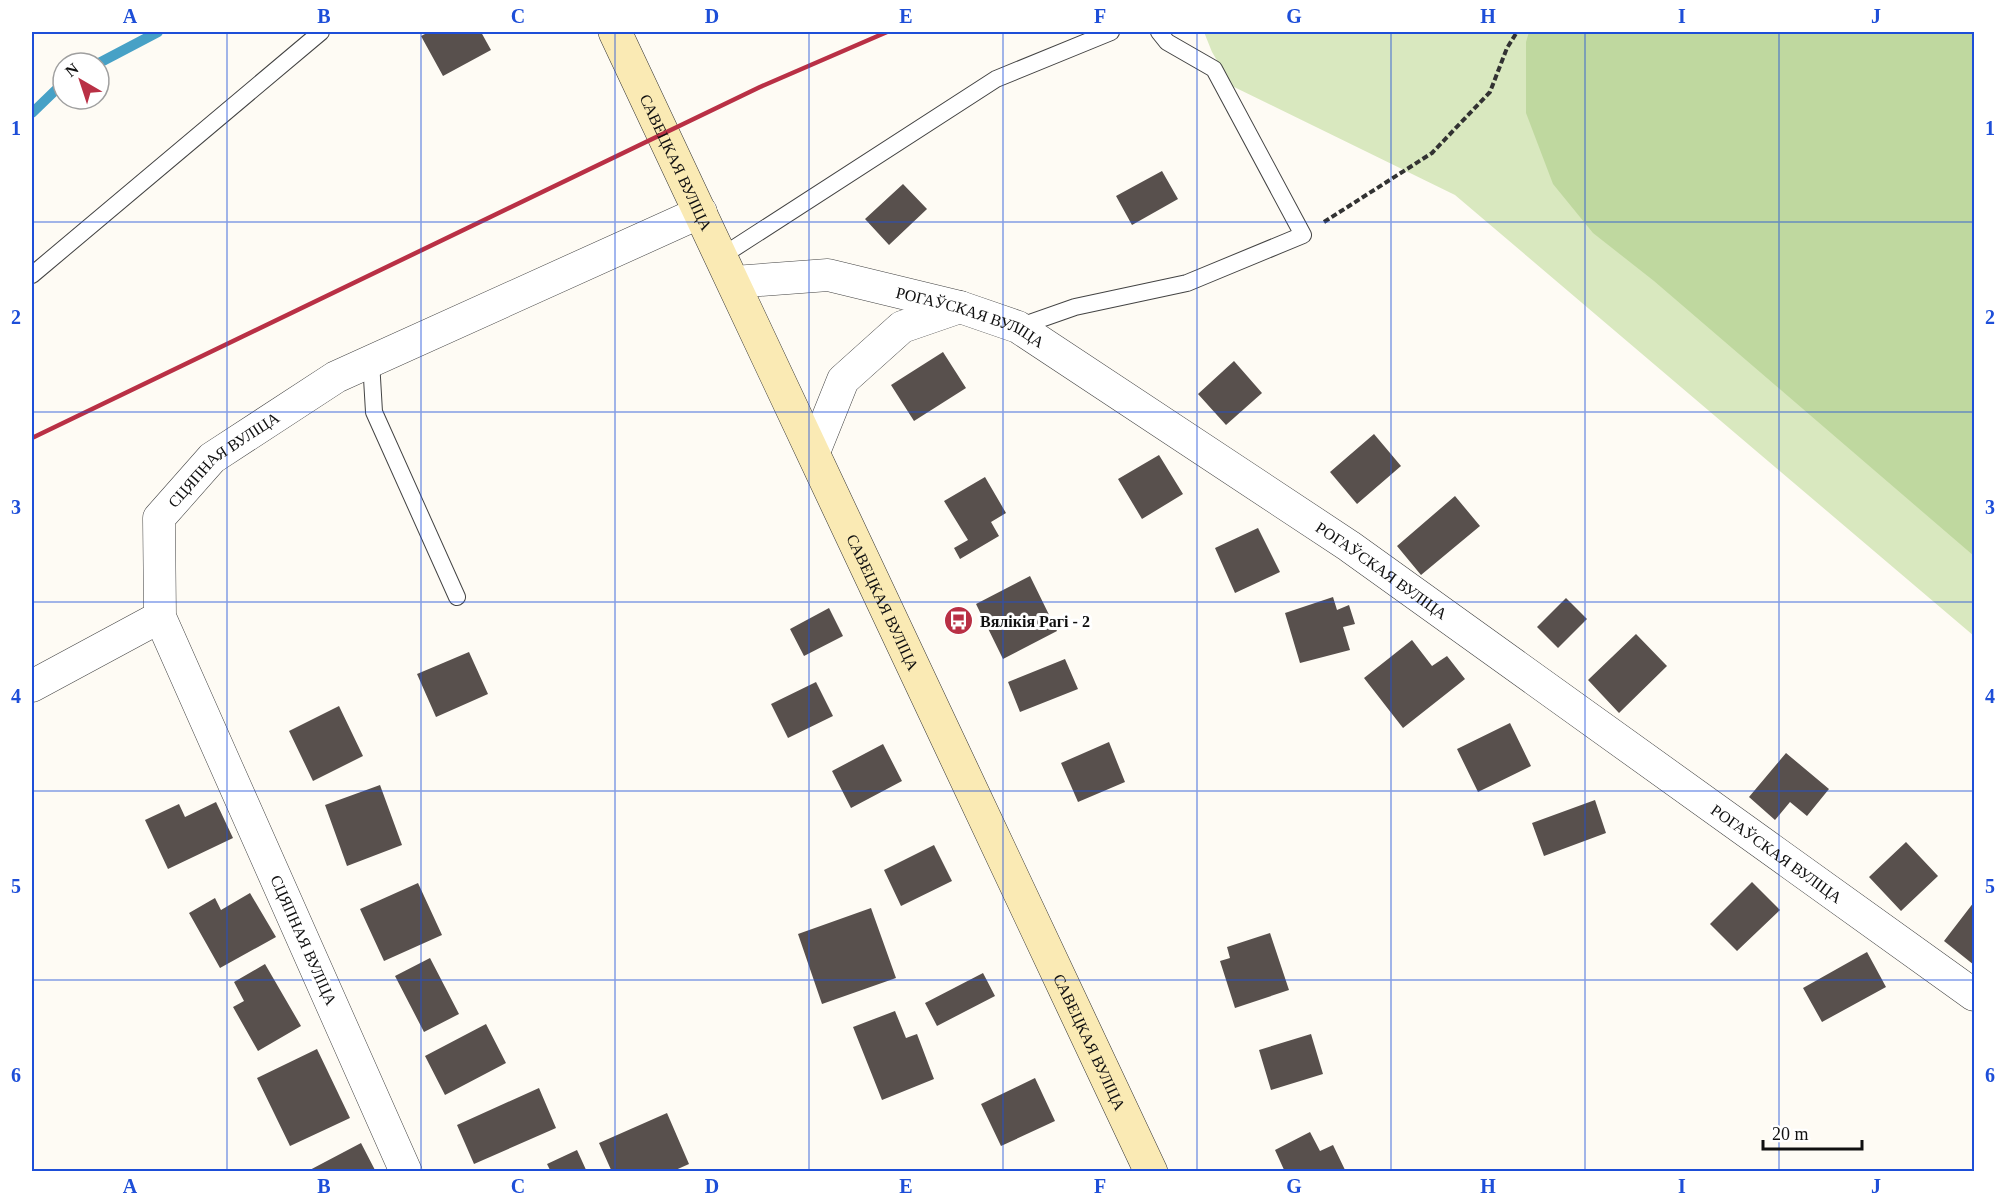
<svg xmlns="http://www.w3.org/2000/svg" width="2006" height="1203" font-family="Georgia,serif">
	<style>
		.green { fill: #d9e8bf }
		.forest { fill: #bfd89f }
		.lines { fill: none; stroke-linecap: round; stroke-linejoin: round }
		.stream { stroke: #47a1c6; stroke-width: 10 }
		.building { fill: #58504d }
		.lane-casing { stroke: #434343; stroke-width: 18 }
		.street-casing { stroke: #434343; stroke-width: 33 }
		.secondary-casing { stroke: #323232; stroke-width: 34 }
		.path { stroke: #323232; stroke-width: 4; stroke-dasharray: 6 3; stroke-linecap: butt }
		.lane { stroke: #fff; stroke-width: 16 }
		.street { stroke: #fff; stroke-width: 32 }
		.secondary { stroke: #faeab4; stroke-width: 33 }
		.rail { stroke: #b93045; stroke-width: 4.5 }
		.grid { fill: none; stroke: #1d4ed8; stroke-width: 1.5; stroke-opacity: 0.55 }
		.labels { text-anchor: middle; stroke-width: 6; stroke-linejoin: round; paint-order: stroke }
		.street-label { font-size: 16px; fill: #101010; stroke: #fff }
		.poi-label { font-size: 16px; font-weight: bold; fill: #101010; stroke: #fff; text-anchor: start }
		.neatline { fill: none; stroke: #1d4ed8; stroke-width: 2 }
		.grid-label { font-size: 20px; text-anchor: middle; font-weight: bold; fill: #1d4ed8 }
	</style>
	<rect width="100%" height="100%" fill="#fefbf4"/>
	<path class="green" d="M 1204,32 L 1974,32 L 1974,636 L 1455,195 L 1232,86 L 1212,52 Z"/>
	<path class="forest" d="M 1529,32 L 1974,32 L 1974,556 L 1654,281 L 1593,233 L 1553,184 L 1526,113 L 1526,42 Z"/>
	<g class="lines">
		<path class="stream" d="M 99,63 L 158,32
			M 32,113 L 63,83"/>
	</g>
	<path class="building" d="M 429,32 L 481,32 L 491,50 L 443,76 L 421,36 Z
		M 1162,171 L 1178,199 L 1132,225 L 1116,196 Z
		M 903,184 L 927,209 L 889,245 L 865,219 Z
		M 943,352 L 966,388 L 914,421 L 891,385 Z
		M 1234,361 L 1262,393 L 1226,425 L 1198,394 Z
		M 1374,434 L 1401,466 L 1357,504 L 1330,472 Z
		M 1159,455 L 1183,494 L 1142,519 L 1118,479 Z
		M 985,477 L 1006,513 L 991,522 L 999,536 L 960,559 L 954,548 L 968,540 L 944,501 Z
		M 1455,496 L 1480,526 L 1421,575 L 1397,546 Z
		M 1258,528 L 1280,572 L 1235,593 L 1215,548 Z
		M 1030,576 L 1057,631 L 1003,659 L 976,604 Z
		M 1333,597 L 1337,610 L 1349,605 L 1355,624 L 1343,627 L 1350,650 L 1300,663 L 1285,613 Z
		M 1566,598 L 1587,619 L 1558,648 L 1537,627 Z
		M 829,608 L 843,636 L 804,656 L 790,629 Z
		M 1636,634 L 1667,666 L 1619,713 L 1588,680 Z
		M 1412,640 L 1432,666 L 1447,656 L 1465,679 L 1403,728 L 1364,678 Z
		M 469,652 L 488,694 L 436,717 L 417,674 Z
		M 1065,659 L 1078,689 L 1020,712 L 1008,682 Z
		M 816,682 L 833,716 L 788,738 L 771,704 Z
		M 339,706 L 363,756 L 313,781 L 289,731 Z
		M 1510,723 L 1531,766 L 1478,792 L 1457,749 Z
		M 1109,742 L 1125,782 L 1078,802 L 1061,763 Z
		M 883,744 L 902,781 L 851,808 L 832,771 Z
		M 1786,753 L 1829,789 L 1807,816 L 1790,802 L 1775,820 L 1749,797 Z
		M 380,785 L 402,845 L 347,866 L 325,805 Z
		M 1595,800 L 1606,833 L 1544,856 L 1532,823 Z
		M 216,802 L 233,838 L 168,869 L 145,820 L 179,804 L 185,817 Z
		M 1906,842 L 1938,876 L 1901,911 L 1869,877 Z
		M 934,845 L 952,881 L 901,906 L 884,870 Z
		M 1752,882 L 1780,910 L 1737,951 L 1710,924 Z
		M 418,883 L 442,935 L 384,961 L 360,909 Z
		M 250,893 L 276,937 L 220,968 L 189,913 L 215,898 L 221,910 Z
		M 1974,902 L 1974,965 L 1944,941 Z
		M 871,908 L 896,978 L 822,1004 L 798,934 Z
		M 1270,933 L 1289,990 L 1235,1008 L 1220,961 L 1230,958 L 1227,947 Z
		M 1867,952 L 1886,987 L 1822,1022 L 1803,988 Z
		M 430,958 L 459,1014 L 424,1032 L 395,976 Z
		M 265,964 L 301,1026 L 258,1051 L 233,1007 L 244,1001 L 234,982 Z
		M 983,973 L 995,996 L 937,1026 L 925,1003 Z
		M 895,1011 L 906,1038 L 917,1034 L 934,1079 L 882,1100 L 853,1027 Z
		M 486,1024 L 506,1063 L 445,1095 L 425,1056 Z
		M 1311,1034 L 1323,1074 L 1271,1090 L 1259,1050 Z
		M 317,1049 L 350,1118 L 290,1146 L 257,1078 Z
		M 1035,1078 L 1055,1121 L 1001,1146 L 981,1104 Z
		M 539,1088 L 556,1128 L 474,1164 L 457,1125 Z
		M 667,1113 L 689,1164 L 671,1172 L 612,1172 L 599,1143 Z
		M 1310,1132 L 1320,1151 L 1333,1145 L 1346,1172 L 1285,1172 L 1275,1150 Z
		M 361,1143 L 376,1172 L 306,1172 Z
		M 577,1150 L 587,1172 L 551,1172 L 547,1164 Z"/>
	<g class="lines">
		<defs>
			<path id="lane" d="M 722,256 L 996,79 L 1111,32
				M 32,275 L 321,32
				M 1018,327 L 1075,307 L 1187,283 L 1303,235 L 1214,69 L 1167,42 L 1159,32
				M 371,361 L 374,412 L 457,597"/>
			<g id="street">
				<path id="s1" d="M 734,282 L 828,275 L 960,307 L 1018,327 L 1349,546 L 1974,995"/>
				<path d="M 814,452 L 843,380 L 902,327 L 960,307"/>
				<path d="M 32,686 L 160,617"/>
				<path id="s2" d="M 406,1172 L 160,617 L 159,518 L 212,458 L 336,377 L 701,212"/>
			</g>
			<g id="secondary">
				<path id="s3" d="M 615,32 L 1151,1172"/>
			</g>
		</defs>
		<use href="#lane" class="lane-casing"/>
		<use href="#street" class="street-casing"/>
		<use href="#secondary" class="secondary-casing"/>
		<path class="path" d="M 1324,222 L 1432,153 L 1490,92 L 1507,48 L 1517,32"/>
		<use href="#lane" class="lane"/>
		<use href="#street" class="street"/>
		<use href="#secondary" class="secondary"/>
		<path class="rail" d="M 32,438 L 760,87 L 887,32"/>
	</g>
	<path class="grid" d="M 227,32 L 227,1172M 421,32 L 421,1172M 615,32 L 615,1172M 809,32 L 809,1172M 1003,32 L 1003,1172M 1197,32 L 1197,1172M 1391,32 L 1391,1172M 1585,32 L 1585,1172M 1779,32 L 1779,1172M 32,222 L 1974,222M 32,412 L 1974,412M 32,602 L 1974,602M 32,791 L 1974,791M 32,980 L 1974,980"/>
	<defs>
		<symbol id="bus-disc" viewBox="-11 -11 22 22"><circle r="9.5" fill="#b93045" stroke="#fff"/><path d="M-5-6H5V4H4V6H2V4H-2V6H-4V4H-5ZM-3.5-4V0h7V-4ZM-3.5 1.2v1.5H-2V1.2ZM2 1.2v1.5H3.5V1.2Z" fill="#fff"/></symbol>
	</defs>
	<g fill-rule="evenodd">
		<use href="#bus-disc" x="942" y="604" width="33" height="33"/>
	</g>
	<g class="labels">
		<g class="street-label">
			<text dy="6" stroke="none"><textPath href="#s3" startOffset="144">САВЕЦКАЯ ВУЛІЦА</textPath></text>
			<text dy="6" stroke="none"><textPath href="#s1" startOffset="243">РОГАЎСКАЯ ВУЛІЦА</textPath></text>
			<text dy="6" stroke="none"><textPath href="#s2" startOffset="794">СЦЯПНАЯ ВУЛІЦА</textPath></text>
			<text dy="6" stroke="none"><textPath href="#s1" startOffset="729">РОГАЎСКАЯ ВУЛІЦА</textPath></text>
			<text dy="6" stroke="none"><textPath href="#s3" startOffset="630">САВЕЦКАЯ ВУЛІЦА</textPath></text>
			<text dy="6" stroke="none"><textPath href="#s1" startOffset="1215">РОГАЎСКАЯ ВУЛІЦА</textPath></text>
			<text transform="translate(304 940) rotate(66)" y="6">СЦЯПНАЯ ВУЛІЦА</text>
			<text dy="6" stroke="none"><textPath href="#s3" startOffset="1116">САВЕЦКАЯ ВУЛІЦА</textPath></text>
		</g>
		<g class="poi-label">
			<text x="980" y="627">Вялікія Рагі - 2</text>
		</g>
	</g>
	<rect width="2006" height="1203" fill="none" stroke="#ffffff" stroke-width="66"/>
	<g transform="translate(81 81) rotate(321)"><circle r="28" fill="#ffffff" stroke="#9f9f9f" stroke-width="1.5"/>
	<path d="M0-4.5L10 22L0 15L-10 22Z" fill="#b93045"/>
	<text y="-9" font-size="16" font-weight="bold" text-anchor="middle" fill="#101010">N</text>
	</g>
	<path d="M1763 1140v9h99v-9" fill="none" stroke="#101010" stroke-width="3"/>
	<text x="1772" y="1140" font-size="18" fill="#101010" stroke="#ffffff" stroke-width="4.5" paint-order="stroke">20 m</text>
	<rect x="33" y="33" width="1940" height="1137" class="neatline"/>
	<g class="grid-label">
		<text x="130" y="23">A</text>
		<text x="324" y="23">B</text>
		<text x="518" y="23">C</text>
		<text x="712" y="23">D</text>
		<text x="906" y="23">E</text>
		<text x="1100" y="23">F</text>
		<text x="1294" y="23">G</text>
		<text x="1488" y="23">H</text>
		<text x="1682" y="23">I</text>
		<text x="1876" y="23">J</text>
		<text x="16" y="135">1</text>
		<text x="1990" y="135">1</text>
		<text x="16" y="324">2</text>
		<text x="1990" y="324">2</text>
		<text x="16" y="514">3</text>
		<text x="1990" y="514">3</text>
		<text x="16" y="703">4</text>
		<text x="1990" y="703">4</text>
		<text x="16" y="893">5</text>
		<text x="1990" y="893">5</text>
		<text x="16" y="1082">6</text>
		<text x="1990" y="1082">6</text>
		<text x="130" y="1193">A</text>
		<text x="324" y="1193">B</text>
		<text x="518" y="1193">C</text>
		<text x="712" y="1193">D</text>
		<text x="906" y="1193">E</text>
		<text x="1100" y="1193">F</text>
		<text x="1294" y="1193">G</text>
		<text x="1488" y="1193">H</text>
		<text x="1682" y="1193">I</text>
		<text x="1876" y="1193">J</text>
	</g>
</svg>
